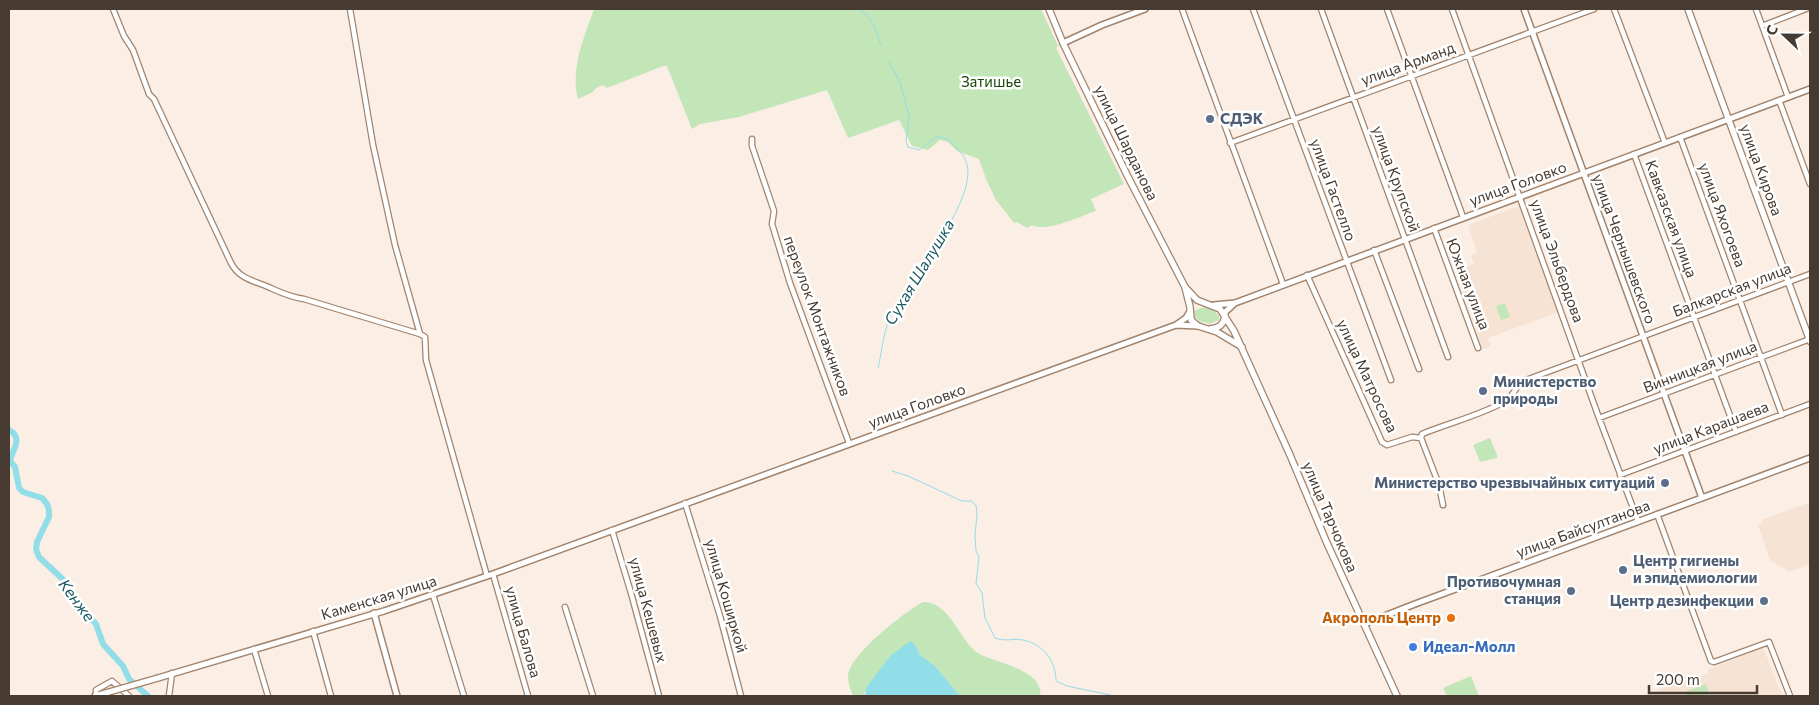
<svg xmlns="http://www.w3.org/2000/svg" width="1819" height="705" font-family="Commissioner,sans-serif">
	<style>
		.education { fill: #f6e3d3 }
		.green { fill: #c2e6b8 }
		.water { fill: #91dde8 }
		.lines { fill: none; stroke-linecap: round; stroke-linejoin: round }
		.stream { stroke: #91dde8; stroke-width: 1 }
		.river { stroke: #91dde8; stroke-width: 6 }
		.minor-casing { stroke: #a2846d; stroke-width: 7 }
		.tertiary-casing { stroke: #a2846d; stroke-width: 8 }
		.secondary-casing { stroke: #a2846d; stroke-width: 8 }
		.minor { stroke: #fff; stroke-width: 4.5 }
		.tertiary { stroke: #fff; stroke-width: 5 }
		.secondary { stroke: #fff; stroke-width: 5.5 }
		.tertiary-bridge-casing { stroke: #a2846d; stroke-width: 8; stroke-linecap: butt }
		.tertiary-bridge { stroke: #fff; stroke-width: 5 }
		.service-dot { fill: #5c6f8a; stroke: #fff; stroke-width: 2 }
		.food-dot { fill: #e8710a; stroke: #fff; stroke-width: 2 }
		.shop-dot { fill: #3f7fe0; stroke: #fff; stroke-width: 2 }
		.labels { text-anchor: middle; stroke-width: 5; stroke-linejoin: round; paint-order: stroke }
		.street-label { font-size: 15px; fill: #473a30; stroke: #fff }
		.park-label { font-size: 15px; fill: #1a4907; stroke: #fff }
		.service-label { font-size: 15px; font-weight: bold; fill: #4e5e75; stroke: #fff; text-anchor: start }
		.food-label { font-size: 15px; font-weight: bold; fill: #c56008; stroke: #fff; text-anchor: end }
		.shop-label { font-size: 15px; font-weight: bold; fill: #366cbe; stroke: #fff; text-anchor: start }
		.water-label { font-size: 16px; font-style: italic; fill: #185860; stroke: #fff }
	</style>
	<rect width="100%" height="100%" fill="#fbeee4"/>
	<path class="education" d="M 1519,206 L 1536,255 L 1540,254 L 1561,311 L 1488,338 L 1491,346 L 1483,349 L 1458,278 L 1468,275 L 1465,267 L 1474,264 L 1471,255 L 1477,252 L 1468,225 Z
		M 1808,503 L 1810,509 L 1810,564 L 1789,572 L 1770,560 L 1758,525 L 1763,524 L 1761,520 Z
		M 1763,647 L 1782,696 L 1645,696 L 1648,694 L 1697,675 L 1698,678 L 1709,673 L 1708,670 Z"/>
	<path class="green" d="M 594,9 L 1041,9 L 1058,46 L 1056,48 L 1124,184 L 1091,199 L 1096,211 C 1081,216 1046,233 1032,225 L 1027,228 L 1017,222 L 1014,223 L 996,200 L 986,179 L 979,159 L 957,151 L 948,142 L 940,140 L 928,150 L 912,146 L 899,120 L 848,138 L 827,90 L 739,117 L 700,124 L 692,129 L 667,66 L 663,66 L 607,88 L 603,85 L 596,88 L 593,92 L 578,99 C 570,68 584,38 594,9 Z
		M 1505,303 L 1510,317 L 1501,320 L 1496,306 Z
		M 1204,307 L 1213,310 L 1219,316 L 1219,320 L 1210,324 L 1199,321 L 1194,316 L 1194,311 Z
		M 1490,438 L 1497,455 L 1497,458 L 1480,462 L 1473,445 Z
		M 923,602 C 950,601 960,642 978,653 C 995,663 1045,670 1040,696 L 960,696 L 935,666 L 920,655 L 916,646 L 911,642 L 891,655 L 864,693 L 865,696 L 853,696 C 851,691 848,683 848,677 C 848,655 905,612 923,602 Z
		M 1471,676 L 1479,696 L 1447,696 L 1443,688 Z
		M 1706,684 L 1709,694 L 1703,696 L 1687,696 L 1685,692 Z"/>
	<path class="water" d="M 911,641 L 916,646 L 920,655 L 935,666 L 960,696 L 865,696 L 866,688 L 891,655 Z"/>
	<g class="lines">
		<path class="stream" d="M 858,9 C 872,15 876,31 881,45
			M 878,368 C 883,347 883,329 894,309 C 912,276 980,198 966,161 C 963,152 952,144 946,138 L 936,137 L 919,150 L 908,147 L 906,141 L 909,116 L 900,82 L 889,62
			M 892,471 L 908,476 L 962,501 L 971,501 L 976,505 L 977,514 L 975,536 L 976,551 L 979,557 L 976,583 L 982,593 L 985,618 L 995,638 C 1005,642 1014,638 1023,640 C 1043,644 1056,661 1056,681 L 1067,686 L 1115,696"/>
		<path class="river" d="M 9,430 C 24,438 12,450 10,461 L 15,467 L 19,488 L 23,492 L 42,498 L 47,504 L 49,510 L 49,517 L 37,542 L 36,549 L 39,557 L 70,586 L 79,606 L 96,624 L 103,644 L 123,666 L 129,679 L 148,696"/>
		<defs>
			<path id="minor" d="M 113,9 L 124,36 L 133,50 L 149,94 L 154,99 L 231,263 C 239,278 251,280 266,286 C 280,292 289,297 304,299 L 420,334 L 425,337 L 426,360 L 487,576
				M 350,9 L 373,145 L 395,245 L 420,334
				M 1182,9 L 1283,284
				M 1253,9 L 1391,380
				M 1321,9 L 1448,357
				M 1387,9 L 1463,217
				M 1452,9 L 1599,418 L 1638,521
				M 1614,9 L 1665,143
				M 1756,9 L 1788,97
				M 1762,26 L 1806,9
				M 1779,100 L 1810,184
				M 1680,137 L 1782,415
				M 752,139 L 752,146 L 774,211 L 772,224 L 790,283 L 849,443
				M 1230,143 L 1594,9
				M 1634,154 L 1736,432
				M 1434,228 L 1478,348
				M 1374,250 L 1419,369
				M 1307,275 L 1382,442 L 1387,445 L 1412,437 L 1421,438 L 1439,485 L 1443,505
				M 1599,418 L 1810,339
				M 1421,438 L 1422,434 C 1449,423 1478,416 1504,402 C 1514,397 1514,386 1526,380 L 1810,274
				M 1620,475 L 1810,404
				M 685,503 L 720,616 L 741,696
				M 1657,514 L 1711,661 L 1714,662 L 1769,642 L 1790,696
				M 612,530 L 631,593 L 659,696
				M 493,574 L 528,696
				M 433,595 L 464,696
				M 565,607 L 593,696
				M 313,631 L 331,696
				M 254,649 L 268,696
				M 96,696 L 96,690 L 112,681 L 129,696
				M 169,696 L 172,673"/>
			<path id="tertiary" d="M 1524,9 L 1702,498
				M 1063,43 L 1102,25 L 1145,9
				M 1214,305 L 1235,303 L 1810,89
				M 1224,313 L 1235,303
				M 1176,325 L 1198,326
				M 374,613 L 397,696
				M 1364,624 L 1415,604 L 1810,458
				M 158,678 L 384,611 L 493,574 L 1176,325 L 1186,318 L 1189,313
				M 95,696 L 102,694"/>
			<path id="secondary" d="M 1049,9 L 1063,43 L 1127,175 L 1185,287 L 1190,307 L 1191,320 L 1198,326 L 1217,332 L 1242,347
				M 1688,9 L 1810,341
				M 1185,287 L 1197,300 L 1220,309 L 1234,331 L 1290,455 L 1326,541 L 1397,696
				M 1210,329 C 1219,328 1224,325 1225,315"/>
		</defs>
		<use href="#minor" class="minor-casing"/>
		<use href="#tertiary" class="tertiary-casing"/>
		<use href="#secondary" class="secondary-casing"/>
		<use href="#minor" class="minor"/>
		<use href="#tertiary" class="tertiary"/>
		<use href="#secondary" class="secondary"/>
		<defs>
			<path id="tertiary-bridge" d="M 102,694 L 158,678"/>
		</defs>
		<use href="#tertiary-bridge" class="tertiary-bridge-casing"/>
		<use href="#tertiary-bridge" class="tertiary-bridge"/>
	</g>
	<g class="service-dot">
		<circle cx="1210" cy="119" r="5"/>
		<circle cx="1483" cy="391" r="5"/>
		<circle cx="1665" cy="483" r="5"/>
		<circle cx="1623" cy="570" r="5"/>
		<circle cx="1571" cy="591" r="5"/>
		<circle cx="1764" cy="601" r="5"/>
	</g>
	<circle class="food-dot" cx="1451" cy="618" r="5"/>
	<circle class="shop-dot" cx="1413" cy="647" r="5"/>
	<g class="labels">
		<g class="street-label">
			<text transform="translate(1408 64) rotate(-20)" y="5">улица Арманд</text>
			<text transform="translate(1126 143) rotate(64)" y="5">улица Шарданова</text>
			<text transform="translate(1761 170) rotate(70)" y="5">улица Кирова</text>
			<text transform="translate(1396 179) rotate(70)" y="5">улица Крупской</text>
			<text transform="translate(1518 184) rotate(-20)" y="5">улица Головко</text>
			<text transform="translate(1333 190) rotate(70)" y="5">улица Гастелло</text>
			<text transform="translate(1722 215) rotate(70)" y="5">улица Яхогоева</text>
			<text transform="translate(1671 219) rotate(70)" y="5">Кавказская улица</text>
			<text transform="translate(1624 249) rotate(70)" y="5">улица Чернышевского</text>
			<text transform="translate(1557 261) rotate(70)" y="5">улица Эльбердова</text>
			<text transform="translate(1468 284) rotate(69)" y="5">Южная улица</text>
			<text transform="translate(1732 290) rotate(-21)" y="5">Балкарская улица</text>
			<text transform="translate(817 316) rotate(70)" y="5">переулок Монтажников</text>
			<text transform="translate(1700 367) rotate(-21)" y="5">Винницкая улица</text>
			<text transform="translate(1367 376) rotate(65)" y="5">улица Матросова</text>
			<text transform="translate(917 406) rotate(-20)" y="5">улица Головко</text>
			<text transform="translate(1711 428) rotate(-21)" y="5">улица Карашаева</text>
			<text transform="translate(1330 517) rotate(67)" y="5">улица Тарчокова</text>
			<text transform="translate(1583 529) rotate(-20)" y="5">улица Байсултанова</text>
			<text transform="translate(726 596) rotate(74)" y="5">улица Коширкой</text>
			<text transform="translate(379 598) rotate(-17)" y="5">Каменская улица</text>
			<text transform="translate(648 610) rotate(75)" y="5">улица Кешевых</text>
			<text transform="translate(523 632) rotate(74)" y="5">улица Балова</text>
		</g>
		<g class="park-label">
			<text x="991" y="87">Затишье</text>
		</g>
		<g class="service-label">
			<text x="1220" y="124">СДЭК</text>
			<text x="1493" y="387">Министерство<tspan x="1493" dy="17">природы</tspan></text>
			<text x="1655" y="488" text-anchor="end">Министерство чрезвычайных ситуаций</text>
			<text x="1633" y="566">Центр гигиены<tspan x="1633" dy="17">и эпидемиологии</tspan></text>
			<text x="1561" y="587" text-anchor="end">Противочумная<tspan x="1561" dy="17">станция</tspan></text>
			<text x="1754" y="606" text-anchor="end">Центр дезинфекции</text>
		</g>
		<g class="food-label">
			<text x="1441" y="623">Акрополь Центр</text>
		</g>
		<g class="shop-label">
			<text x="1423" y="652">Идеал-Молл</text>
		</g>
		<g class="water-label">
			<text transform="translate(919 272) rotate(-59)" y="6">Сухая Шалушка</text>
			<text transform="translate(77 600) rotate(53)" y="6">Кенже</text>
		</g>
	</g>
	<rect width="1819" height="705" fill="none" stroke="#473a30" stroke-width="20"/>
	<g transform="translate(1784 35) rotate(292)" stroke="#ffffff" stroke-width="4" paint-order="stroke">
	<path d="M0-4L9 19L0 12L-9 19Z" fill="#473a30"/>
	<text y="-8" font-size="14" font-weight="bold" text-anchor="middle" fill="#473a30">С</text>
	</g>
	<path d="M1649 685v8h108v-8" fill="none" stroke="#473a30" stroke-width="2.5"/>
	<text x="1656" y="685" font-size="15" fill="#473a30" stroke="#ffffff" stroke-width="4" paint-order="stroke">200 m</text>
</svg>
